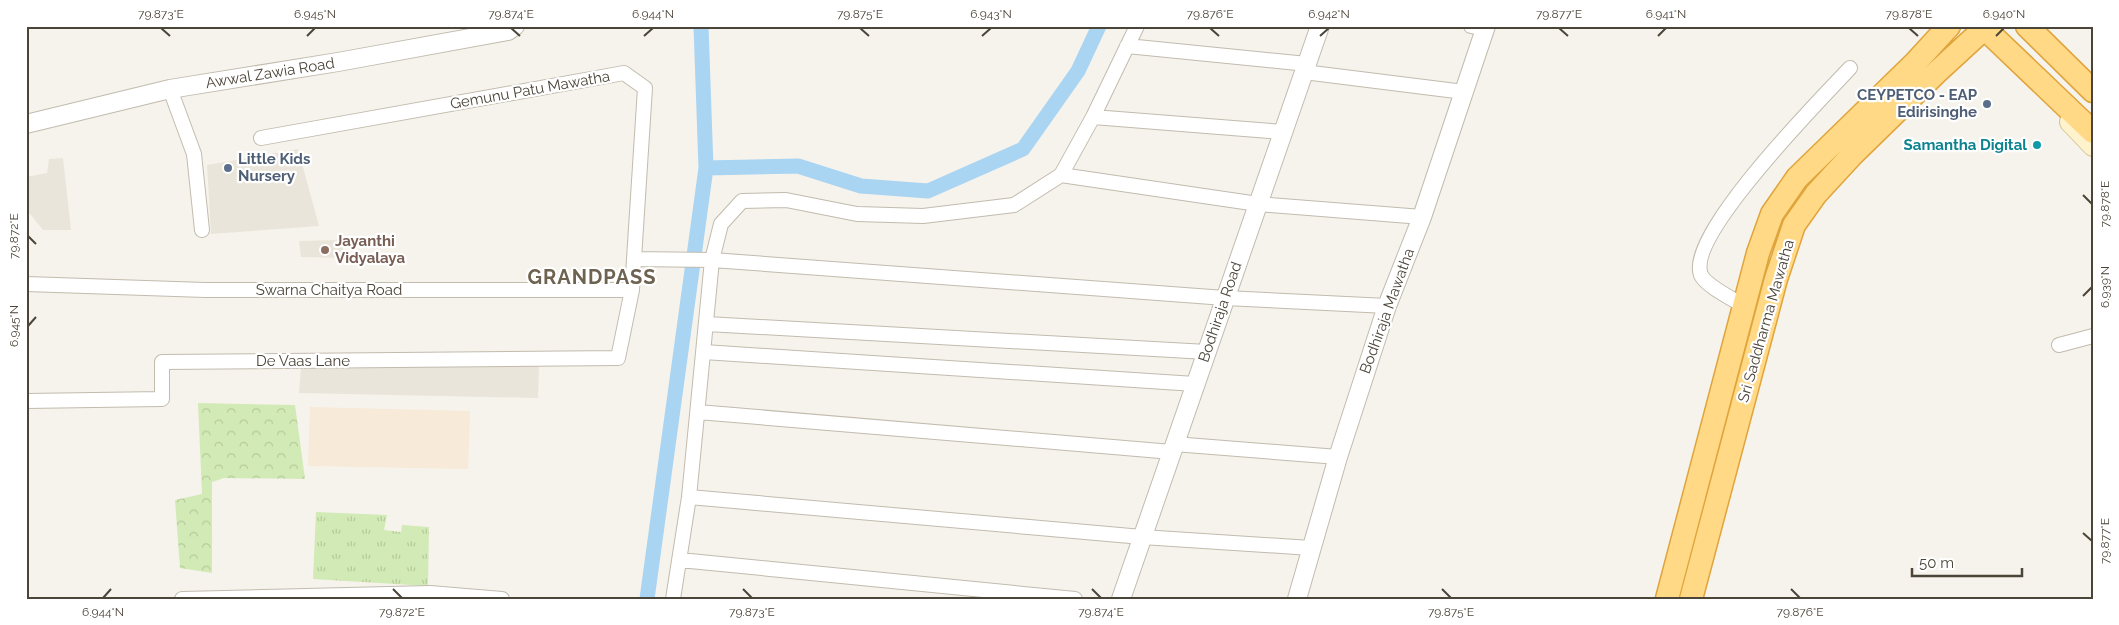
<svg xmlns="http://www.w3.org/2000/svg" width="2119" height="625" font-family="Raleway,sans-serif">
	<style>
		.residential { fill: #eae5da }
		.commercial { fill: #f7ead8 }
		.grass { fill: url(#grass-tufts) }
		.forest { fill: url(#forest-crowns) }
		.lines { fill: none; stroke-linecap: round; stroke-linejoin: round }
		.canal { stroke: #a9d4f2; stroke-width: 15 }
		.minor-casing { stroke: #c2bbae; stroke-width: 16 }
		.tertiary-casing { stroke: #c2bbae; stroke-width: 20 }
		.secondary-casing { stroke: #d6c79b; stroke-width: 22 }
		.trunk-casing { stroke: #e0a43c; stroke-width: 25 }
		.minor { stroke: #fff; stroke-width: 14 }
		.tertiary { stroke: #fff; stroke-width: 18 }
		.secondary { stroke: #fff3cd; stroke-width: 20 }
		.trunk { stroke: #ffd985; stroke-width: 22 }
		.ticks { fill: none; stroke: #4b4439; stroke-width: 2 }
		.service-dot { fill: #5c6f8a; stroke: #fff; stroke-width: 2 }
		.culture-dot { fill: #0f9aa8; stroke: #fff; stroke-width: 2 }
		.education-dot { fill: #8d6e63; stroke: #fff; stroke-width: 2 }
		.labels { text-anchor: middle; stroke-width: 4.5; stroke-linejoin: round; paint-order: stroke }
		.street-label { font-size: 15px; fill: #4b4439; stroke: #fff }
		.service-label { font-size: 15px; font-weight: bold; fill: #4e5e75; stroke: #fff; text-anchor: end }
		.culture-label { font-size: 15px; font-weight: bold; fill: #0d838f; stroke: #fff; text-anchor: end }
		.education-label { font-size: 15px; font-weight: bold; fill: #785e54; stroke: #fff; text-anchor: start }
		.district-label { font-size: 20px; font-weight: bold; letter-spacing: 1px; fill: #6e6250; stroke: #fff }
		.neatline { fill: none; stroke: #4b4439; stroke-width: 2 }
		.ticks-label { font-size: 12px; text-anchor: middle; fill: #4b4439 }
	</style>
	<defs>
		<pattern id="grass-tufts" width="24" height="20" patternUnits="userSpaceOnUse" patternTransform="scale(1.25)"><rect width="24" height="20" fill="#d2eab5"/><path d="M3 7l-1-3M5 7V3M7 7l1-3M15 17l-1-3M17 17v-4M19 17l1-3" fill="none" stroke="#b6ca9c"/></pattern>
		<pattern id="forest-crowns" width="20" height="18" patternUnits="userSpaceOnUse" patternTransform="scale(1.25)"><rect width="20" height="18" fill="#d2eab5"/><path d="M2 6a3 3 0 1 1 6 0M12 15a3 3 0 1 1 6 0" fill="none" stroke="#b6ca9c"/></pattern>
	</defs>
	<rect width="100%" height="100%" fill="#f6f3ec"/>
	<path class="residential" d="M 298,149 L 319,226 L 211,234 L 207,165 Z
		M 63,158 L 71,230 L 43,230 L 26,209 L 26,177 L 47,173 L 49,159 Z
		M 341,240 L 345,258 L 301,257 L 299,241 Z
		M 539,365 L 538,398 L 299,393 L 301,366 Z"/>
	<path class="commercial" d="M 310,407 L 470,411 L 468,469 L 308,466 Z"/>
	<path class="grass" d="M 316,512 L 387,515 L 384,530 L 401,532 L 402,525 L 429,527 L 428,586 L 313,579 Z"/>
	<path class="forest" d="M 198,403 L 295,405 L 305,479 L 224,478 L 212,482 L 212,573 L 180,568 L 175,500 L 202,494 Z"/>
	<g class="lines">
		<path class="canal" d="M 706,168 L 798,166 L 861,186 L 928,191 L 1023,149 L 1078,71 L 1099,26
			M 647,599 L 706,168 L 701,26"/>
		<defs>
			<path id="minor" d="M 1471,26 L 1486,29
				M 1127,46 L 1307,64
				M 1304,72 L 1464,92
				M 170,89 L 194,154 L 202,230
				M 1093,117 L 1283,132
				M 1061,175 L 1258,204 L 1422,217
				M 634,259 L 712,260 L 1225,298 L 1387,306
				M 26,284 L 205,290 L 632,290
				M 1744,306 C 1733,299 1706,286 1701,275 C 1685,236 1821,99 1850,68
				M 707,324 L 1207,352
				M 2059,345 L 2093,336
				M 704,352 L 1195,384
				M 26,401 L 162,399 L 162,362 L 618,358 L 632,290 L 645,88 L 624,73 L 261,138
				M 698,412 L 1172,452
				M 1174,444 L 1338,457
				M 689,497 L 1142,537 L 1311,548
				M 680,560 L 1075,599
				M 182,599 L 430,593 L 502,599
				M 673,599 L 689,497 L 712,260 L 721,224 L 742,201 L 786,200 L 857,214 L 923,216 L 1014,205 L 1061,175 L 1093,117 L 1137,26"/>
			<path id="tertiary" d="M 26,124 L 170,89 L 338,62 L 508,31 L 515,26
				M 1121,599 L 1320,26
				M 1297,599 L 1338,457 L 1387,306 L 1422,217 L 1486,26"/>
			<path id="secondary" d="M 2070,122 L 2093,146"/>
			<path id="trunk" d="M 1982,26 L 2093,132
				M 2027,26 L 2093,91
				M 1667,599 L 1758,253 L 1772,214 L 1797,178 L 1915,63 L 1949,26
				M 1691,599 L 1776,279 L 1794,225 L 1816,194 L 1852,155 L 1937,72 L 1987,26"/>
		</defs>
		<use href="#minor" class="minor-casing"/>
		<use href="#tertiary" class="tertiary-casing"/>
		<use href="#secondary" class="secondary-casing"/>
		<use href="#trunk" class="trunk-casing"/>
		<use href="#minor" class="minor"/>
		<use href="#tertiary" class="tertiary"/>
		<use href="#secondary" class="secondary"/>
		<use href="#trunk" class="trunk"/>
	</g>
	<path class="ticks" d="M 161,28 L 170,36M 511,28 L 520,36M 860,28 L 869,36M 1210,28 L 1219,36M 1559,28 L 1568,36M 1909,28 L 1918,36M 307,36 L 315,28M 644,36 L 653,28M 982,36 L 991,28M 1320,36 L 1329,28M 1658,36 L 1666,28M 1996,36 L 2004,28M 2083,195 L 2092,204M 28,236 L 36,244M 2083,296 L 2092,287M 28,326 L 36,317M 2083,533 L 2092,541M 393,589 L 402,598M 743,589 L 752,598M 1092,589 L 1101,598M 1442,589 L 1451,598M 1791,589 L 1800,598M 103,598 L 111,589"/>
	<g class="service-dot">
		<circle cx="1987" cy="104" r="5"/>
		<circle cx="228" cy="168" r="5"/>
	</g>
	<circle class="culture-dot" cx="2037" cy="145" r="5"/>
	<circle class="education-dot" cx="325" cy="250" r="5"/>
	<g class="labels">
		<g class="street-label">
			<text transform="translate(270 73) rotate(-9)" y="5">Awwal Zawia Road</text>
			<text transform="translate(530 90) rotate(-10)" y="5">Gemunu Patu Mawatha</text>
			<text x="329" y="295">Swarna Chaitya Road</text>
			<text transform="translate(1387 311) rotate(-70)" y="5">Bodhiraja Mawatha</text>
			<text transform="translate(1220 312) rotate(-71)" y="5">Bodhiraja Road</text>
			<text transform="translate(1766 321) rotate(-74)" y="5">Sri Saddharma Mawatha</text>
			<text x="303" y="366">De Vaas Lane</text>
		</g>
		<g class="service-label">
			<text x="1977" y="100">CEYPETCO - EAP<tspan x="1977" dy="17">Edirisinghe</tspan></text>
			<text x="238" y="164" text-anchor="start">Little Kids<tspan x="238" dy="17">Nursery</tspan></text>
		</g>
		<g class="culture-label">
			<text x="2027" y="150">Samantha Digital</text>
		</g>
		<g class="education-label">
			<text x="335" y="246">Jayanthi<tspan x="335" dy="17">Vidyalaya</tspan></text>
		</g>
		<g class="district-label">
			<text x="592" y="284">GRANDPASS</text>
		</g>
	</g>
	<rect width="2119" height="625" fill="none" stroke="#ffffff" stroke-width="55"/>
	<path d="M1912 568v8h110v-8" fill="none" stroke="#4b4439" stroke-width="2.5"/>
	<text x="1919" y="568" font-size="15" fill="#4b4439" stroke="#ffffff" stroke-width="4" paint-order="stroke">50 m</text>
	<rect x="28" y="28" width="2064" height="570" class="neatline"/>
	<g class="ticks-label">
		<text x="161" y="18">79.873°E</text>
		<text x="315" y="18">6.945°N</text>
		<text x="511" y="18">79.874°E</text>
		<text x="653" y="18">6.944°N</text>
		<text x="860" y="18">79.875°E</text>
		<text x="991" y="18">6.943°N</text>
		<text x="1210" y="18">79.876°E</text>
		<text x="1329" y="18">6.942°N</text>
		<text x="1559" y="18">79.877°E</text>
		<text x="1666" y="18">6.941°N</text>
		<text x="1909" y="18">79.878°E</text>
		<text x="2004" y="18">6.940°N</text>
		<text transform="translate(2105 204) rotate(-90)" y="4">79.878°E</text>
		<text transform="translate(14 236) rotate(-90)" y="4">79.872°E</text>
		<text transform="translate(2105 287) rotate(-90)" y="4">6.939°N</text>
		<text transform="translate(14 326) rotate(-90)" y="4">6.945°N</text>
		<text transform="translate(2105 541) rotate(-90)" y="4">79.877°E</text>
		<text x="103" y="616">6.944°N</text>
		<text x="402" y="616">79.872°E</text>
		<text x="752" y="616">79.873°E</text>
		<text x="1101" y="616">79.874°E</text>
		<text x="1451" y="616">79.875°E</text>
		<text x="1800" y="616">79.876°E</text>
	</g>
</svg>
